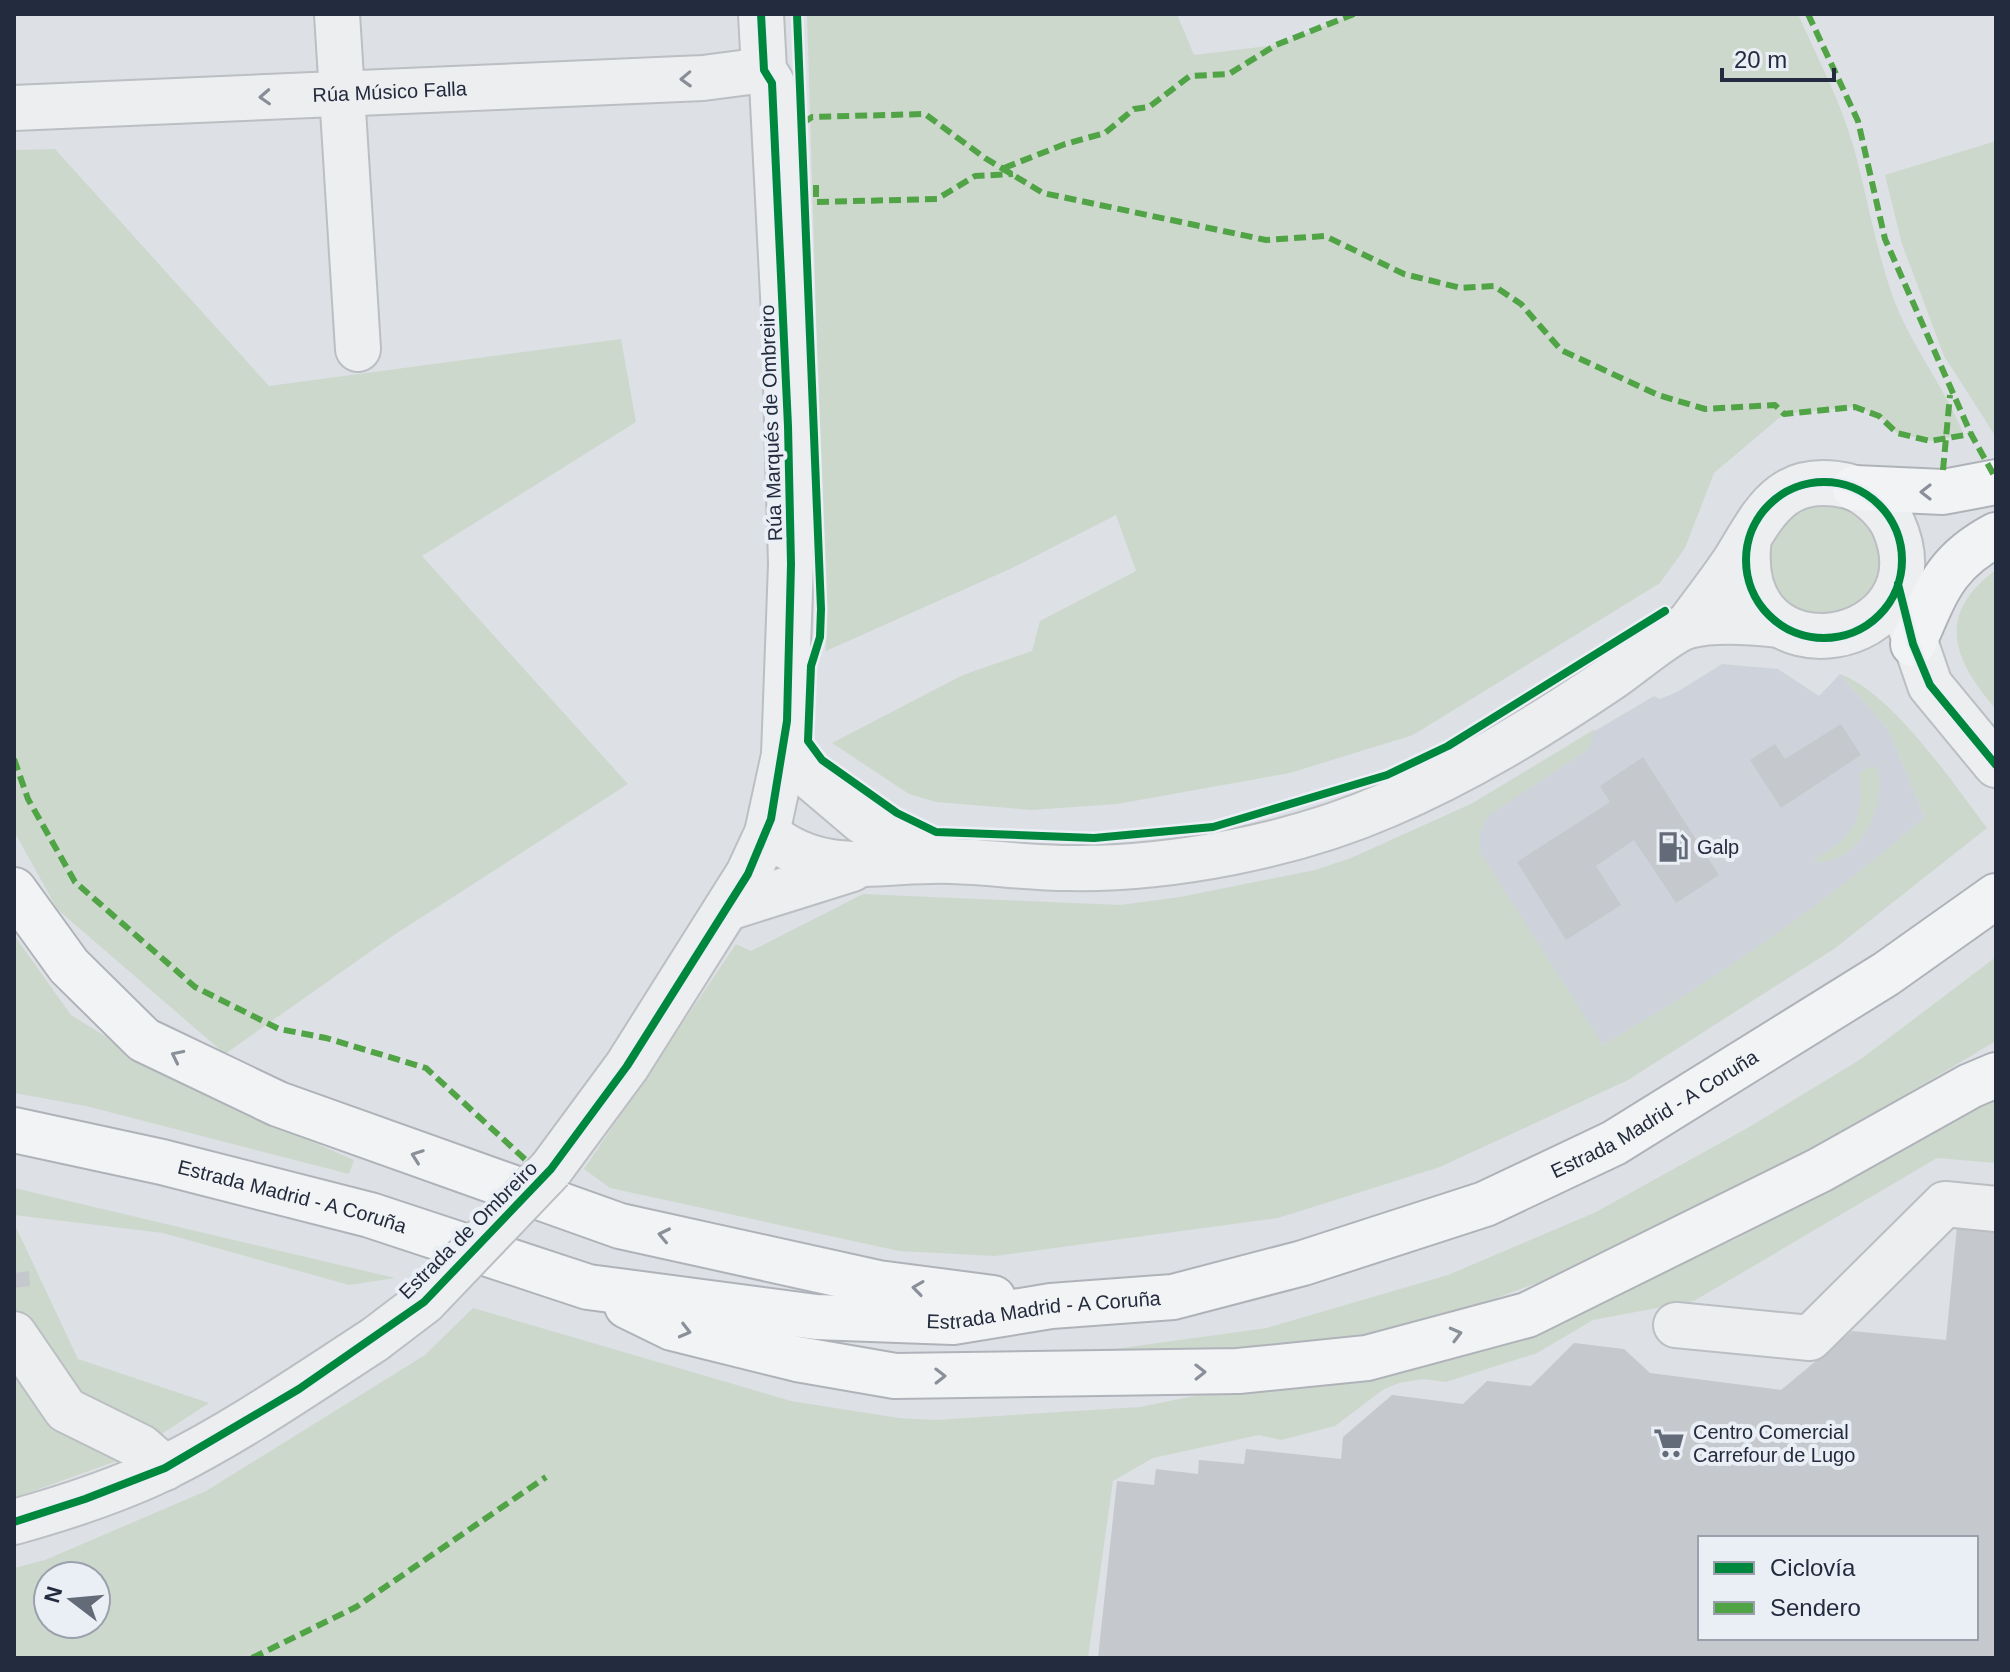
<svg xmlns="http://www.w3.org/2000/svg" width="2010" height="1672" font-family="Arial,sans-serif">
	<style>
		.built { fill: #ced3db }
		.green { fill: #cdd8cd; fill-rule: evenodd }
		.building { fill: #c5c8cc; fill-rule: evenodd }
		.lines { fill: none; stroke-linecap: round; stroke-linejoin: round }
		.minor-casing { stroke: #bbbec2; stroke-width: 48 }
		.highway-casing { stroke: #afb3b9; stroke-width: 48 }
		.minor { stroke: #edeef0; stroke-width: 44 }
		.highway { stroke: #f2f3f4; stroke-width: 44 }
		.minor-bridge-casing { stroke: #bbbec2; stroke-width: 48; stroke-linecap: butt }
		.minor-bridge { stroke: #edeef0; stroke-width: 44 }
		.quiet { stroke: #50a446; stroke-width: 6; stroke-dasharray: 12 6; stroke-linecap: butt }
		.cycleway-casing { stroke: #eaeef5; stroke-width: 13 }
		.cycleway { stroke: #00873e; stroke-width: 8 }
		.oneway { stroke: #888d97 }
		.oneway2 { stroke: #8a9099 }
		.labels { text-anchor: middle; stroke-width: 8; stroke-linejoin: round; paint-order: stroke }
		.street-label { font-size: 20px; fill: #232c3e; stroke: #eaeef5 }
		.poi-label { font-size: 20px; fill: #232c3e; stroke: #eaeef5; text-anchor: start }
	</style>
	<rect width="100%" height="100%" fill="#dde0e4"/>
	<path class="built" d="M 1722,664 L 1778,669 L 1819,696 L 1840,674 L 1888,729 L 1925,817 L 1850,883 L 1695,991 L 1603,1045 L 1454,834 L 1473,803 L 1654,696 L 1660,699 L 1677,692 Z"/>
	<path class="green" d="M 807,14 L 1177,14 L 1194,55 L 1276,45 L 1354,14 L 1798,14 C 1817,57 1840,100 1853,145 C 1868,198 1876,253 1896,305 C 1915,351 1946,390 1964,435 L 1930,441 L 1897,433 L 1879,416 L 1855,407 L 1784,414 L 1714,473 L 1685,548 L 1660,583 L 1413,735 L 1290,773 L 1117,804 L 1032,810 L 936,802 L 909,794 L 832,743 L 963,675 L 1032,651 L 1040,621 L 1136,571 L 1116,515 L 1012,568 L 826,651 Z
		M 1996,141 L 1996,437 L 1944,356 L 1902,244 L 1885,175 Z
		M 55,149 L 269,386 L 621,339 L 636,422 L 422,556 L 628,784 L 391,937 L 225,1054 L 57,909 L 14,831 L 14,150 Z
		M 1851,503 L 1882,544 C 1881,555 1882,570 1878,581 C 1862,626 1792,624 1771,586 C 1766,576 1766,560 1764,549 L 1789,508 Z
		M 1996,570 L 1996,709 C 1953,660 1935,614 1996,570 Z
		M 1840,674 C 1892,693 1953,783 1987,828 L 1834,949 L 1628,1080 L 1440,1167 L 1278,1218 L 995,1256 L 899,1251 L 610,1188 L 584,1169 L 736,944 L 751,951 L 863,894 L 1120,905 L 1180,897 L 1315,870 L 1351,858 L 1473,803 L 1595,729 L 1589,749 L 1489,815 L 1480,831 L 1480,852 L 1603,1045 C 1717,978 1825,904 1925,817 L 1888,729 Z
		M 1872,766 L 1878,769 C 1887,806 1858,869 1812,861 C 1853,836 1865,824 1859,773 Z
		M 14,935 L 71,1015 L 189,1088 L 354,1160 L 349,1174 L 86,1106 L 14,1093 Z
		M 1996,957 L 1996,1041 L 1749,1188 L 1580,1267 L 1437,1320 L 1353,1339 L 1256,1351 L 1026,1361 L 1267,1328 L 1448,1275 L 1596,1212 L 1751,1126 L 1861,1059 Z
		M 1996,1094 L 1996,1163 L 1937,1158 L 1694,1301 L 1593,1320 L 1537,1353 L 1446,1382 L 1423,1379 L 1399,1383 L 1384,1389 L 1335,1426 L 1281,1440 L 1259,1435 L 1153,1458 L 1113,1481 L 1088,1658 L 14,1658 L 14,1568 L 45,1560 L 206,1491 L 425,1355 L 473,1308 L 791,1401 L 899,1418 L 935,1420 L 1140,1407 L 1204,1394 L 1318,1384 L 1551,1320 L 1736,1239 ZM 48,1576 L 96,1576 L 96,1624 L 48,1624 Z
		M 14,1188 L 395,1278 L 349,1285 L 163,1233 L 14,1215 Z
		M 14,1223 L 78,1359 L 209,1403 L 125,1458 L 14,1498 Z"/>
	<path class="building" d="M 1841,724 L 1861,755 L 1781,808 L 1750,760 L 1775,744 L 1785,759 Z
		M 1643,757 L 1719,875 L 1676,903 L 1634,840 L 1596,866 L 1621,905 L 1566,940 L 1517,862 L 1610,802 L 1600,786 Z
		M 1957,1227 L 1996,1231 L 1996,1658 L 1098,1658 L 1117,1481 L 1154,1485 L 1156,1469 L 1198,1474 L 1199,1460 L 1244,1464 L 1246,1449 L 1341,1459 L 1343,1437 L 1392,1395 L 1463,1404 L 1487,1381 L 1531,1386 L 1574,1343 L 1624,1349 L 1650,1373 L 1781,1390 L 1852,1331 L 1946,1340 ZM 1700,1538 L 1976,1538 L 1976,1638 L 1700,1638 Z
		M 29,1271 L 30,1286 L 14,1288 L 14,1273 Z"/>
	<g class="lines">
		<defs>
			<g id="minor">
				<path d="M 337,14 L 358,349"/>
				<path id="s1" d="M 14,108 L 703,78 L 764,70"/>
				<path d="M 1903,606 L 1930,685 L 1996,765"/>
				<path d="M 1687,626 C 1703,605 1719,584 1734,562 C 1764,514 1780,471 1848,486 C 1866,491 1884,507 1893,524 C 1949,648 1729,691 1749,538"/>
				<path d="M 784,755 L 863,822 L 941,857"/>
				<path d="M 767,833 C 824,881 885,858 952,861 C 991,862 1029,868 1067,868 C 1169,870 1293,846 1387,805 C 1465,772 1538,727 1608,680 C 1627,668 1669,631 1688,626 C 1715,619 1752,622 1779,625"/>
				<path d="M 728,908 L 852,869"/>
				<path d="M 551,1169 L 627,1066 L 748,874 L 767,833 L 784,755 L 791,564 L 784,315 L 772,83 L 764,70 L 761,14"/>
				<path d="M 1676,1325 L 1810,1338 L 1945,1204 L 1996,1209"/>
				<path d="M 14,1334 L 66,1410 L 141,1447 L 165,1468"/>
				<path d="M 14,1522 C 64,1508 117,1491 164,1468 C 237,1432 306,1384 374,1340"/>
			</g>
			<g id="highway">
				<path d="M 1855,488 L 1943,492 L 1996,482"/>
				<path d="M 1913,644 C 1936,593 1943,563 1996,535"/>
				<path d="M 14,890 L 69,966 L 144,1040 L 278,1104 L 620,1226 L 878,1283 L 993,1298"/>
				<path id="s2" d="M 14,1130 L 162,1162 L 370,1215 L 588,1287 L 816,1317 L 953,1322 L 1051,1306 L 1173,1297 L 1303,1263 L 1485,1204 L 1614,1143 L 1886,974 L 1996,896"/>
				<path d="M 627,1306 L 672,1328 L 797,1359 L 895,1376 L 1238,1371 L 1367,1358 L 1527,1315 L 1820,1170 L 1970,1086 L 1996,1075"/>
			</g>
		</defs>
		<use href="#minor" class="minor-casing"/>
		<use href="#highway" class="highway-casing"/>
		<use href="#minor" class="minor"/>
		<use href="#highway" class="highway"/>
		<defs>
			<path id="minor-bridge" d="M 374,1340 L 424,1302 L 551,1169"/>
		</defs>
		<use href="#minor-bridge" class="minor-bridge-casing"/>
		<use href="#minor-bridge" class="minor-bridge"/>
		<path class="quiet" d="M 1808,14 L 1858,121 L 1885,239 L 1971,434 L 1996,479
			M 803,123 L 812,117 L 925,114 L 985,158 L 1043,193 L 1266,240 L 1325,236 L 1404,274 L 1461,288 L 1494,286 L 1521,304 L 1561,350 L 1658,395 L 1705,409 L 1775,405 L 1784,414 L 1855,407 L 1879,416 L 1897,433 L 1930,441 L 1971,434
			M 1004,168 L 1065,144 L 1105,133 L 1134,109 L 1149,107 L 1190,76 L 1229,74 L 1276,45 L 1354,14
			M 816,185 L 816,202 L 937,199 L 975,176 L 1013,174
			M 1943,470 L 1950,395
			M 14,759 L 28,799 L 75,882 L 195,987 L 279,1029 L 326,1038 L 426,1068 L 528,1162
			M 252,1658 L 356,1607 L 546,1477"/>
		<defs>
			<path id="cycleway" d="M 797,14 L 821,609 L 820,637 L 811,666 L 808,741 L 822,760 L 897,813 L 936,832 L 1094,838 L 1213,827 L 1387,775 L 1448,746 L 1665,611
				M1746 560a78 78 0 1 1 156 0a78 78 0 1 1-156 0Z
				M 1898,584 L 1913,644 L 1930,685 L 1996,765
				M 14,1522 L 85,1499 L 165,1468 L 299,1389 L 424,1302 L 551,1169 L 627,1066 L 748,874 L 771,819 L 787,721 L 791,564 L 788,426 L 772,83 L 764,70 L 761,14"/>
		</defs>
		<use href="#cycleway" class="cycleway-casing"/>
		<use href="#cycleway" class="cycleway"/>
	</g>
	<defs><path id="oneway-chevron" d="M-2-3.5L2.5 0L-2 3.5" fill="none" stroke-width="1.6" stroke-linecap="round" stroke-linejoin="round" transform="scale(2)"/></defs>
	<g class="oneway">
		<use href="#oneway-chevron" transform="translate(686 79) rotate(178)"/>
		<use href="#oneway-chevron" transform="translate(265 97) rotate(177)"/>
	</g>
	<g class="oneway2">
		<use href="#oneway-chevron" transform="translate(1926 492) rotate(-180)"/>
		<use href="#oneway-chevron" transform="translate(177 1056) rotate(-154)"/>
		<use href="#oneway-chevron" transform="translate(417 1156) rotate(-160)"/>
		<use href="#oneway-chevron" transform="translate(664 1235) rotate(-168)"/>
		<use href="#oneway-chevron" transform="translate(918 1288) rotate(-172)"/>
		<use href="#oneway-chevron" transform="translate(685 1331) rotate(14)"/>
		<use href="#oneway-chevron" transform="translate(1456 1334) rotate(-15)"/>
		<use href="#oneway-chevron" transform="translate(1200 1372) rotate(-1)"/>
		<use href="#oneway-chevron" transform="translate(940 1376) rotate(-1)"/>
	</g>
	<defs>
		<symbol id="fuel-bare" viewBox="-9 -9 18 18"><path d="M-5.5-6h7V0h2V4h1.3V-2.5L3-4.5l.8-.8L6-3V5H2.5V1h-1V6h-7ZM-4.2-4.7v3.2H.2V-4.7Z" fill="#646b78" stroke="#eaeef5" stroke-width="2.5" paint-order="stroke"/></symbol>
		<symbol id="supermarket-bare" viewBox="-9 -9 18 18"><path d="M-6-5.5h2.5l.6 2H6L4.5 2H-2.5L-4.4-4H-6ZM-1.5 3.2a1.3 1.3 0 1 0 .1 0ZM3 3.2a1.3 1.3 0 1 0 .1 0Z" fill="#646b78" stroke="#eaeef5" stroke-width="2.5" paint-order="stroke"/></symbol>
	</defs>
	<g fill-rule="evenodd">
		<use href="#fuel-bare" x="1651" y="825" width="44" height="44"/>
		<use href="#supermarket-bare" x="1647" y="1421" width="44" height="44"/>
	</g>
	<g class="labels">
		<g class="street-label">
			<text dy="7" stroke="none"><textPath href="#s1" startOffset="376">Rúa Músico Falla</textPath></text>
			<text transform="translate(771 423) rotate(-92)" y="7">Rúa Marqués de Ombreiro</text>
			<text dy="7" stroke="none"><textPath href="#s2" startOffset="1702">Estrada Madrid - A Coruña</textPath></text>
			<text dy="7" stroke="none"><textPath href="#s2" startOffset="286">Estrada Madrid - A Coruña</textPath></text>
			<text transform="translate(468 1230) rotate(-45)" y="7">Estrada de Ombreiro</text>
			<text dy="7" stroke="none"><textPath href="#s2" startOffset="1054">Estrada Madrid - A Coruña</textPath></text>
		</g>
		<g class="poi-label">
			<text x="1697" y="854">Galp</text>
			<text x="1693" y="1439">Centro Comercial<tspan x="1693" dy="23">Carrefour de Lugo</tspan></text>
		</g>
	</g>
	<rect width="2010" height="1672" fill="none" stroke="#232c3e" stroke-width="32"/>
	<rect x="1698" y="1536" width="280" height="104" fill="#eaeef5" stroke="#9aa0ac" stroke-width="2"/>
	<rect x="1714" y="1562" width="40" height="12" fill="#00873e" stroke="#9aa0ac" stroke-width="2"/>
	<text x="1770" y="1576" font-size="24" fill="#232c3e">Ciclovía</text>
	<rect x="1714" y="1602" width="40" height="12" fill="#50a446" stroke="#9aa0ac" stroke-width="2"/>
	<text x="1770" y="1616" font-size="24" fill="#232c3e">Sendero</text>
	<g transform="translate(72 1600) rotate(286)"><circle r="38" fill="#eaeef5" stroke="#9aa0ac" stroke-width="2"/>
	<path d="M0-6L14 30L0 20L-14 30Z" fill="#646b78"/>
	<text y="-12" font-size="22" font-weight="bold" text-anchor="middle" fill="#232c3e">N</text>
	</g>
	<path d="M1722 68v12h112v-12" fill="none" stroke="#232c3e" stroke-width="4"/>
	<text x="1734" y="68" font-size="24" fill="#232c3e" stroke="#eaeef5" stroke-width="6" paint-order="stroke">20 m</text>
</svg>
